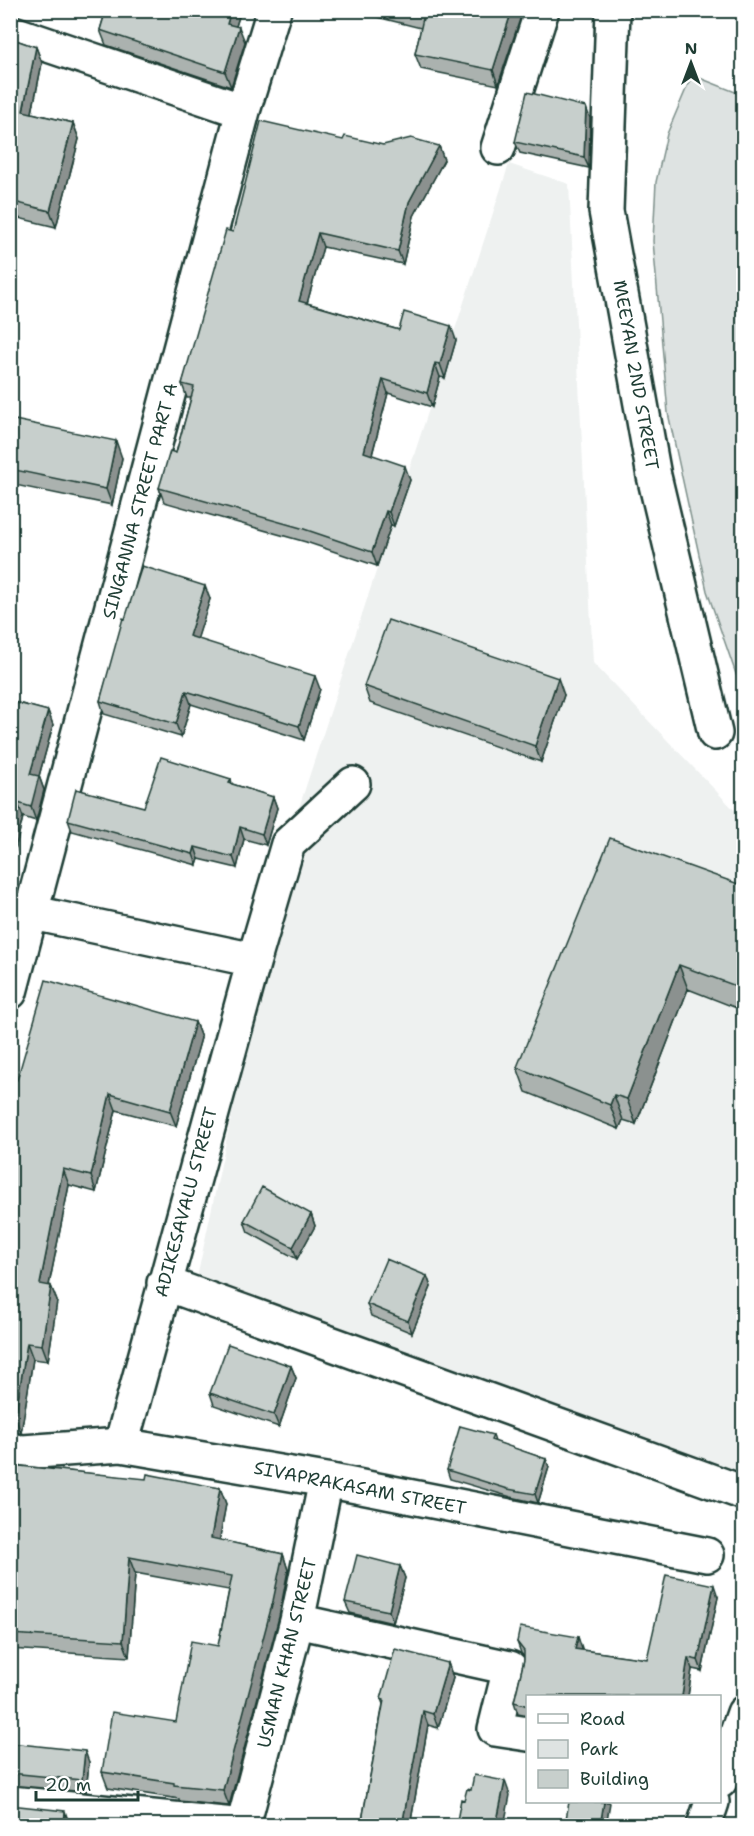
<svg xmlns="http://www.w3.org/2000/svg" width="754" height="1836" font-family="'Shantell Sans',sans-serif">
	<style>
		.built { fill: #eef1f0 }
		.green { fill: #dee3e2; stroke: #7e908b; stroke-width: 1.5 }
		.lines { fill: none; stroke-linecap: round; stroke-linejoin: round }
		.street-casing { stroke: #1f3d34; stroke-width: 38 }
		.street { stroke: #fff; stroke-width: 33 }
		.wall { fill: #abb2af; stroke: #1f3d34; stroke-width: 1.5 }
		.shaded-wall { fill: #8b918f; stroke: #1f3d34; stroke-width: 1.5 }
		.building { fill: #c7cfcc; stroke: #1f3d34; stroke-width: 1.5 }
		.labels { text-anchor: middle; stroke-width: 6; stroke-linejoin: round; paint-order: stroke }
		.street-label { font-size: 18px; fill: #1f3d34; stroke: #fff }
	</style>
	<rect width="100%" height="100%" fill="#fff"/>
	<filter id="ink" filterUnits="userSpaceOnUse"><feTurbulence type="fractalNoise" baseFrequency=".0167" numOctaves="2"/><feDisplacementMap in="SourceGraphic" scale="12" xChannelSelector="R" yChannelSelector="G"/><feConvolveMatrix kernelMatrix="1 2 1 2 8 2 1 2 1" color-interpolation-filters="sRGB"/></filter>
	<g filter="url(#ink)">
		<path class="built" d="M 509,164 L 569,184 L 593,663 L 743,819 L 743,1478 L 197,1278 L 293,826 Z"/>
		<path class="green" d="M 692,75 L 743,95 L 743,694 L 707,591 L 668,413 L 653,241 L 656,182 L 667,134 Z"/>
		<g class="lines">
			<defs>
				<path id="street" d="M 613,10 L 606,211 L 654,476 L 715,733
					M 10,32 L 243,111
					M 498,148 L 542,10
					M 10,908 L 254,960 L 288,844 L 353,784
					M 10,992 L 243,111 L 274,10
					M 164,1283 L 744,1493
					M 121,1445 L 254,960
					M 10,1450 L 23,1452 L 121,1445 L 326,1480 L 707,1555
					M 297,1621 L 510,1668 L 495,1729 L 528,1734
					M 720,1781 L 744,1713
					M 10,1803 L 244,1826
					M 243,1826 L 297,1621 L 326,1480
					M 704,1826 L 712,1802"/>
			</defs>
			<use href="#street" class="street-casing"/>
			<use href="#street" class="street"/>
		</g>
		<path class="wall" d="M 106,10 L 241,10 L 236,26 L 245,42 L 231,87 L 106,45 L 100,30 Z
			M 371,10 L 523,10 L 498,85 L 421,69 L 415,54 L 421,28 L 373,16 Z
			M 10,38 L 36,47 L 42,63 L 32,113 L 73,123 L 79,139 L 56,227 L 10,216 Z
			M 590,118 L 589,168 L 520,153 L 515,142 Z
			M 343,140 L 383,145 L 439,146 L 444,160 L 414,216 L 403,264 L 323,247 L 307,303 L 399,330 L 456,340 L 445,378 L 440,377 L 432,407 L 388,393 L 372,455 L 410,480 L 394,526 L 391,525 L 377,566 L 306,542 L 164,502 L 159,488 L 176,453 L 191,398 L 187,398 L 182,384 L 233,232 Z
			M 10,419 L 122,458 L 112,505 L 10,484 Z
			M 210,599 L 197,639 L 320,689 L 304,740 L 191,704 L 181,737 L 104,714 L 100,701 L 125,619 Z
			M 364,686 L 564,695 L 541,762 L 370,703 Z
			M 10,701 L 48,711 L 53,725 L 39,776 L 44,790 L 36,821 L 23,817 L 11,866 L 10,866 Z
			M 231,779 L 232,784 L 273,797 L 277,808 L 266,845 L 244,839 L 237,868 L 199,859 L 197,865 L 72,831 L 68,820 L 144,807 Z
			M 744,886 L 744,1011 L 688,989 L 636,1124 L 623,1120 L 619,1129 L 526,1092 L 517,1067 Z
			M 195,1022 L 201,1038 L 176,1126 L 116,1110 L 96,1192 L 69,1185 L 49,1285 L 51,1286 L 57,1301 L 48,1361 L 33,1359 L 21,1433 L 10,1433 L 10,1079 L 17,1080 Z
			M 311,1214 L 315,1226 L 297,1259 L 248,1232 L 244,1221 Z
			M 427,1276 L 431,1287 L 412,1333 L 371,1316 L 367,1304 Z
			M 291,1366 L 296,1378 L 279,1427 L 214,1405 L 210,1393 Z
			M 493,1435 L 495,1442 L 546,1459 L 549,1467 L 538,1503 L 511,1497 L 450,1479 L 447,1470 Z
			M 10,1457 L 14,1465 L 220,1488 L 226,1504 L 219,1540 L 283,1554 L 288,1570 L 279,1617 L 229,1806 L 179,1801 L 179,1799 L 108,1788 L 102,1772 L 176,1722 L 218,1646 L 229,1590 L 135,1573 L 129,1657 L 10,1649 Z
			M 400,1566 L 405,1578 L 393,1623 L 350,1613 L 345,1602 Z
			M 718,1597 L 702,1671 L 692,1669 L 688,1696 L 528,1696 L 528,1716 L 518,1714 L 514,1702 L 524,1660 L 524,1657 L 521,1653 L 517,1642 L 578,1637 L 581,1650 L 647,1659 Z
			M 448,1663 L 453,1678 L 438,1728 L 428,1725 L 410,1826 L 361,1826 L 383,1704 L 381,1699 Z
			M 10,1743 L 89,1762 L 86,1792 L 10,1785 Z"/>
		<path class="shaded-wall" d="M 231,10 L 241,10 L 232,39 L 227,24 Z
			M 512,10 L 523,10 L 498,85 L 493,70 Z
			M 239,27 L 245,42 L 231,87 L 225,72 Z
			M 36,47 L 42,63 L 29,127 L 23,111 Z
			M 586,107 L 590,118 L 589,168 L 584,157 Z
			M 73,123 L 79,139 L 56,227 L 50,211 Z
			M 439,146 L 444,160 L 414,216 L 403,264 L 398,251 L 409,202 Z
			M 318,233 L 323,247 L 304,314 L 299,301 Z
			M 451,326 L 456,340 L 445,378 L 440,364 Z
			M 435,363 L 440,377 L 432,407 L 427,393 Z
			M 383,379 L 388,393 L 369,466 L 364,452 Z
			M 116,441 L 122,458 L 112,505 L 106,489 Z
			M 405,466 L 410,480 L 394,526 L 389,512 Z
			M 386,511 L 391,525 L 377,566 L 372,552 Z
			M 205,586 L 210,599 L 194,650 L 189,636 Z
			M 315,676 L 320,689 L 304,740 L 299,726 Z
			M 558,678 L 564,695 L 541,762 L 535,746 Z
			M 186,691 L 191,704 L 181,737 L 176,724 Z
			M 48,711 L 53,725 L 39,776 L 44,790 L 36,821 L 31,807 L 30,774 Z
			M 273,797 L 277,808 L 266,845 L 262,834 Z
			M 18,803 L 23,817 L 11,866 L 10,864 L 10,835 Z
			M 240,827 L 244,839 L 237,868 L 233,857 Z
			M 195,847 L 199,859 L 197,865 L 193,854 Z
			M 679,965 L 688,989 L 636,1124 L 627,1099 Z
			M 195,1022 L 201,1038 L 176,1126 L 170,1111 Z
			M 110,1094 L 116,1110 L 96,1192 L 91,1176 Z
			M 614,1095 L 623,1120 L 619,1129 L 610,1105 Z
			M 63,1169 L 69,1185 L 46,1300 L 40,1284 Z
			M 311,1214 L 315,1226 L 297,1259 L 293,1247 Z
			M 427,1276 L 431,1287 L 412,1333 L 408,1321 Z
			M 51,1286 L 57,1301 L 48,1361 L 42,1345 Z
			M 27,1343 L 33,1359 L 21,1433 L 15,1417 Z
			M 291,1366 L 296,1378 L 279,1427 L 274,1415 Z
			M 546,1459 L 549,1467 L 538,1503 L 535,1494 Z
			M 220,1488 L 226,1504 L 217,1554 L 211,1538 Z
			M 283,1554 L 288,1570 L 279,1617 L 229,1806 L 223,1790 Z
			M 129,1557 L 135,1573 L 129,1657 L 123,1641 Z
			M 400,1566 L 405,1578 L 393,1623 L 389,1611 Z
			M 714,1585 L 718,1597 L 702,1671 L 698,1660 Z
			M 578,1637 L 582,1649 L 579,1661 L 575,1649 Z
			M 688,1658 L 692,1669 L 688,1696 L 682,1696 Z
			M 448,1663 L 453,1678 L 438,1728 L 433,1714 Z
			M 423,1711 L 428,1725 L 410,1826 L 402,1826 Z
			M 85,1751 L 89,1762 L 86,1792 L 82,1780 Z
			M 505,1781 L 510,1795 L 504,1826 L 496,1826 Z
			M 604,1802 L 609,1802 L 610,1803 L 606,1826 L 600,1826 Z
			M 65,1811 L 70,1826 L 64,1826 Z"/>
		<path class="building" d="M 106,10 L 231,10 L 227,24 L 239,27 L 225,72 L 100,30 Z
			M 408,10 L 512,10 L 493,70 L 415,54 L 424,14 Z
			M 10,38 L 36,47 L 23,111 L 73,123 L 50,211 L 10,201 Z
			M 527,92 L 586,107 L 584,157 L 515,142 Z
			M 261,121 L 343,140 L 345,136 L 383,145 L 411,138 L 439,146 L 409,202 L 398,251 L 318,233 L 299,301 L 399,330 L 404,312 L 451,326 L 440,364 L 435,363 L 427,393 L 383,379 L 364,452 L 405,466 L 389,512 L 386,511 L 372,552 L 301,528 L 159,488 L 170,451 L 176,453 L 194,387 L 182,384 L 226,230 L 233,232 Z
			M 10,419 L 116,441 L 106,489 L 10,469 Z
			M 142,566 L 205,586 L 189,636 L 315,676 L 299,726 L 186,691 L 176,724 L 100,701 L 123,618 L 125,619 Z
			M 388,620 L 558,678 L 535,746 L 364,686 Z
			M 10,701 L 48,711 L 30,774 L 39,776 L 31,807 L 18,803 L 10,835 Z
			M 161,757 L 231,779 L 229,783 L 273,797 L 262,834 L 240,827 L 233,857 L 195,847 L 193,854 L 68,820 L 76,789 L 144,807 Z
			M 610,838 L 744,886 L 744,989 L 679,965 L 627,1099 L 614,1095 L 610,1105 L 517,1067 Z
			M 46,980 L 195,1022 L 170,1111 L 110,1094 L 91,1176 L 63,1169 L 40,1284 L 51,1286 L 42,1345 L 27,1343 L 15,1417 L 10,1417 L 10,1079 L 17,1080 Z
			M 262,1187 L 311,1214 L 293,1247 L 244,1221 Z
			M 386,1259 L 427,1276 L 408,1321 L 367,1304 Z
			M 228,1344 L 291,1366 L 274,1415 L 210,1393 Z
			M 460,1426 L 493,1435 L 491,1440 L 546,1459 L 535,1494 L 508,1489 L 447,1470 Z
			M 10,1465 L 146,1479 L 147,1474 L 220,1488 L 211,1538 L 283,1554 L 273,1601 L 223,1790 L 174,1785 L 174,1783 L 102,1772 L 112,1712 L 176,1722 L 191,1641 L 218,1646 L 232,1576 L 129,1557 L 123,1641 L 10,1634 Z
			M 357,1555 L 400,1566 L 389,1611 L 345,1602 Z
			M 666,1575 L 714,1585 L 698,1660 L 688,1658 L 682,1696 L 528,1696 L 528,1706 L 514,1702 L 524,1660 L 524,1651 L 517,1642 L 520,1627 L 578,1637 L 575,1649 L 647,1659 Z
			M 395,1649 L 448,1663 L 433,1714 L 423,1711 L 402,1826 L 361,1826 L 384,1700 L 381,1699 Z
			M 10,1743 L 85,1751 L 82,1780 L 10,1773 Z
			M 474,1775 L 505,1781 L 496,1826 L 456,1826 L 461,1799 L 464,1800 L 467,1789 L 471,1790 Z
			M 569,1802 L 604,1802 L 600,1826 L 557,1826 L 558,1824 L 565,1825 Z
			M 10,1805 L 65,1811 L 64,1826 L 10,1826 Z
			M 254,1822 L 270,1826 L 250,1826 Z"/>
	</g>
	<g class="labels">
		<g class="street-label">
			<text transform="translate(636 375) rotate(80)" y="6">MEEYAN 2ND STREET</text>
			<text transform="translate(140 501) rotate(-75)" y="6">SINGANNA STREET PART A</text>
			<text transform="translate(186 1202) rotate(-75)" y="6">ADIKESAVALU STREET</text>
			<text transform="translate(360 1488) rotate(11)" y="6">SIVAPRAKASAM STREET</text>
			<text transform="translate(287 1653) rotate(-76)" y="6">USMAN KHAN STREET</text>
		</g>
	</g>
	<rect width="754" height="1836" fill="none" stroke="#fff" stroke-width="36"/>
	<rect x="18" y="18" width="718" height="1800" fill="none" stroke="#1f3d34" stroke-width="2" filter="url(#ink)"/>
	<rect x="526" y="1695" width="195" height="108" fill="#ffffff" stroke="#a5b1ae" stroke-width="1.5"/>
	<rect x="538" y="1714" width="30" height="9" fill="#ffffff" stroke="#a5b1ae" stroke-width="1.5"/>
	<text x="580" y="1725" font-size="18" fill="#1f3d34">Road</text>
	<rect x="538" y="1740" width="30" height="18" fill="#dee3e2" stroke="#a5b1ae" stroke-width="1.5"/>
	<text x="580" y="1755" font-size="18" fill="#1f3d34">Park</text>
	<rect x="538" y="1770" width="30" height="18" fill="#c7cfcc" stroke="#a5b1ae" stroke-width="1.5"/>
	<text x="580" y="1785" font-size="18" fill="#1f3d34">Building</text>
	<g transform="translate(691 63)" stroke="#ffffff" stroke-width="4.5" paint-order="stroke">
	<path d="M0-4.5L10 22L0 15L-10 22Z" fill="#1f3d34"/>
	<text y="-9" font-size="16" font-weight="bold" text-anchor="middle" fill="#1f3d34">N</text>
	</g>
	<path d="M36 1791v9h102v-9" fill="none" stroke="#1f3d34" stroke-width="3"/>
	<text x="45" y="1791" font-size="18" fill="#1f3d34" stroke="#ffffff" stroke-width="4.5" paint-order="stroke">20 m</text>
</svg>
